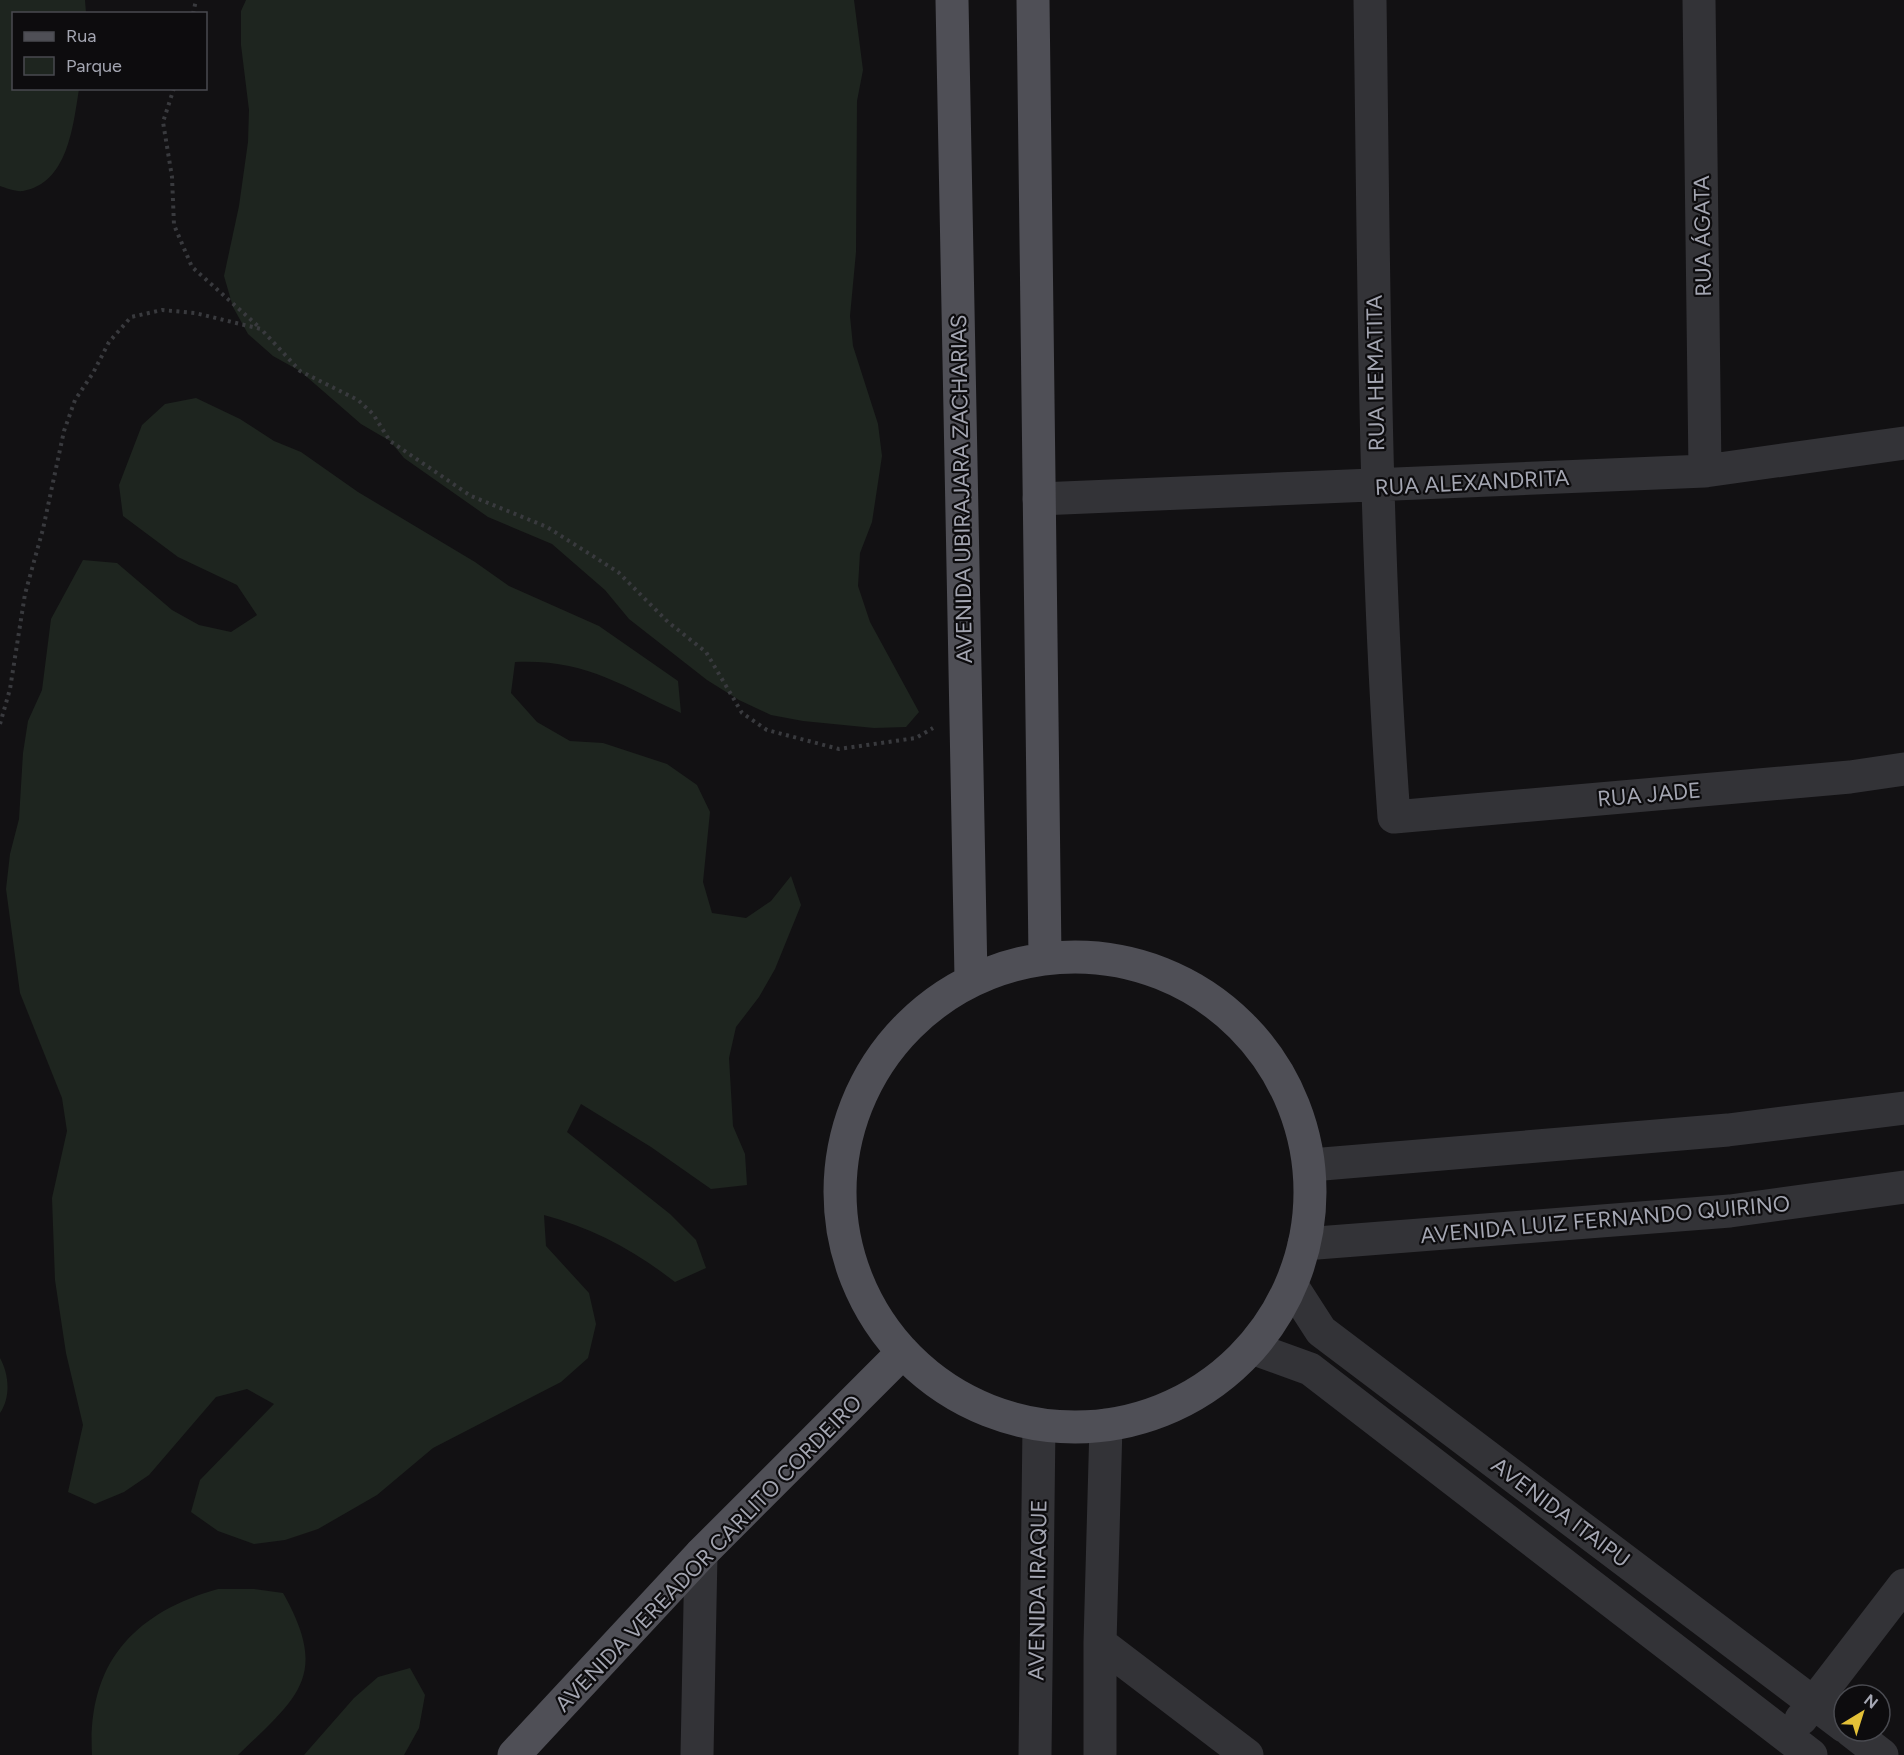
<svg xmlns="http://www.w3.org/2000/svg" width="1904" height="1755" font-family="Figtree,sans-serif">
	<style>
		.green { fill: #1e251f }
		.lines { fill: none; stroke-linecap: round; stroke-linejoin: round }
		.path { stroke: #393a3e; stroke-width: 4; stroke-dasharray: 3 4.5; stroke-linecap: butt }
		.minor { stroke: #333337; stroke-width: 33 }
		.major { stroke: #4f4f56; stroke-width: 33 }
		.labels { text-anchor: middle; stroke-width: 4.5; stroke-linejoin: round; paint-order: stroke }
		.street-label { font-size: 22px; fill: #a4a6b2; stroke: #0d0c0e }
	</style>
	<rect width="100%" height="100%" fill="#121113"/>
	<path class="green" d="M 0,0 L 85,0 L 86,13 L 14,14 L 14,88 L 79,89 C 73,126 68,183 23,191 C 16,192 6,188 0,186 Z
		M 246,0 L 854,0 L 863,70 L 857,101 L 856,252 L 850,316 L 853,346 L 878,424 L 882,456 L 872,522 L 860,553 L 858,586 L 870,622 L 919,712 L 906,727 L 874,728 L 803,721 L 771,715 L 739,700 L 707,680 L 629,619 L 605,590 L 552,544 L 488,517 L 404,458 L 390,441 L 361,424 L 300,371 L 273,356 L 248,334 L 233,307 L 224,276 L 239,206 L 248,142 L 249,110 L 241,45 L 241,11 Z
		M 196,398 L 240,419 L 274,441 L 301,452 L 358,492 L 475,562 L 509,586 L 599,626 L 678,681 L 681,713 C 620,685 586,659 515,662 L 511,693 L 537,722 L 570,741 L 603,743 L 667,764 L 697,785 L 710,812 L 703,882 L 712,913 L 746,918 L 771,901 L 791,876 L 801,905 L 775,969 L 759,997 L 736,1027 L 729,1058 L 733,1126 L 745,1154 L 747,1185 L 711,1189 L 651,1147 L 581,1104 L 567,1132 L 670,1214 L 696,1240 L 706,1268 L 675,1282 C 635,1251 593,1228 544,1215 L 546,1246 L 589,1293 L 596,1324 L 588,1358 L 561,1382 L 433,1448 L 377,1495 L 318,1529 L 285,1540 L 254,1544 L 218,1531 L 191,1512 L 200,1480 L 274,1404 L 247,1389 L 216,1397 L 149,1475 L 124,1492 L 95,1504 L 68,1492 L 83,1425 L 66,1353 L 55,1280 L 52,1198 L 67,1131 L 62,1098 L 20,993 L 6,889 L 10,854 L 19,819 L 23,753 L 28,721 L 42,690 L 51,619 L 83,560 L 117,563 L 172,610 L 199,625 L 231,632 L 257,615 L 237,585 L 178,557 L 123,516 L 119,485 L 142,425 L 165,404 Z
		M 0,1358 C 9,1374 11,1397 0,1413 Z
		M 218,1589 L 254,1589 L 283,1593 C 330,1676 298,1697 238,1755 L 92,1755 C 87,1664 133,1613 218,1589 Z
		M 410,1668 L 425,1695 L 419,1728 L 404,1755 L 304,1755 L 354,1698 L 378,1677 Z"/>
	<g class="lines">
		<path class="path" d="M 193,14 L 196,0
			M 174,88 L 163,122 L 172,177 L 174,225 L 192,267 L 259,327
			M 0,724 L 10,689 L 25,594 L 43,529 L 64,431 L 75,400 L 93,373 L 109,342 L 131,317 L 162,310 L 195,313 L 261,329 L 300,371 L 358,400 L 373,414 L 390,441 L 471,496 L 547,527 L 618,572 L 668,622 L 706,652 L 742,713 L 767,730 L 839,749 L 916,738 L 933,728"/>
		<path class="minor" d="M 1370,0 C 1374,273 1374,545 1394,817 L 1850,777 L 1904,769
			M 1699,0 L 1705,471
			M 1039,499 L 1705,471 L 1904,443
			M 1311,1165 L 1728,1130 L 1904,1108
			M 1304,1244 L 1730,1211 L 1904,1187
			M 1292,1286 L 1321,1331 L 1844,1726
			M 1252,1348 L 1310,1369 L 1811,1755
			M 1100,1643 L 1247,1755
			M 1801,1719 L 1904,1585
			M 1851,1731 L 1882,1755
			M 697,1755 L 701,1554
			M 1035,1755 L 1039,1425
			M 1100,1755 L 1100,1643 L 1106,1425"/>
		<path class="major" d="M 952,0 L 971,978
			M 1033,0 L 1045,957
			M840 1192a235 235 0 1 1 470 0a235 235 0 1 1-470 0Z
			M 514,1755 L 701,1554 L 903,1352"/>
	</g>
	<g class="labels">
		<g class="street-label">
			<text transform="translate(1702 236) rotate(-91)" y="8">RUA ÁGATA</text>
			<text transform="translate(1375 373) rotate(-91)" y="8">RUA HEMATITA</text>
			<text transform="translate(1472 482) rotate(-3)" y="8">RUA ALEXANDRITA</text>
			<text transform="translate(961 489) rotate(-91)" y="8">AVENIDA UBIRAJARA ZACHARIAS</text>
			<text transform="translate(1649 794) rotate(-5)" y="8">RUA JADE</text>
			<text transform="translate(1605 1219) rotate(-5)" y="8">AVENIDA LUIZ FERNANDO QUIRINO</text>
			<text transform="translate(1561 1512) rotate(37)" y="8">AVENIDA ITAIPU</text>
			<text transform="translate(708 1553) rotate(-46)" y="8">AVENIDA VEREADOR CARLITO CORDEIRO</text>
			<text transform="translate(1037 1590) rotate(-89)" y="8">AVENIDA IRAQUE</text>
		</g>
	</g>
	<rect x="12" y="12" width="195" height="78" fill="#0d0c0e" stroke="#494a50" stroke-width="1.5"/>
	<rect x="24" y="32" width="30" height="9" fill="#4f4f56" stroke="#494a50" stroke-width="1.5"/>
	<text x="66" y="42" font-size="18" fill="#a4a6b2">Rua</text>
	<rect x="24" y="57" width="30" height="18" fill="#1e251f" stroke="#494a50" stroke-width="1.5"/>
	<text x="66" y="72" font-size="18" fill="#a4a6b2">Parque</text>
	<g transform="translate(1862 1713) rotate(38)"><circle r="28" fill="#0d0c0e" stroke="#494a50" stroke-width="1.5"/>
	<path d="M0-4.5L10 22L0 15L-10 22Z" fill="#e4c138"/>
	<text y="-9" font-size="16" font-weight="bold" text-anchor="middle" fill="#a4a6b2">N</text>
	</g>
</svg>
